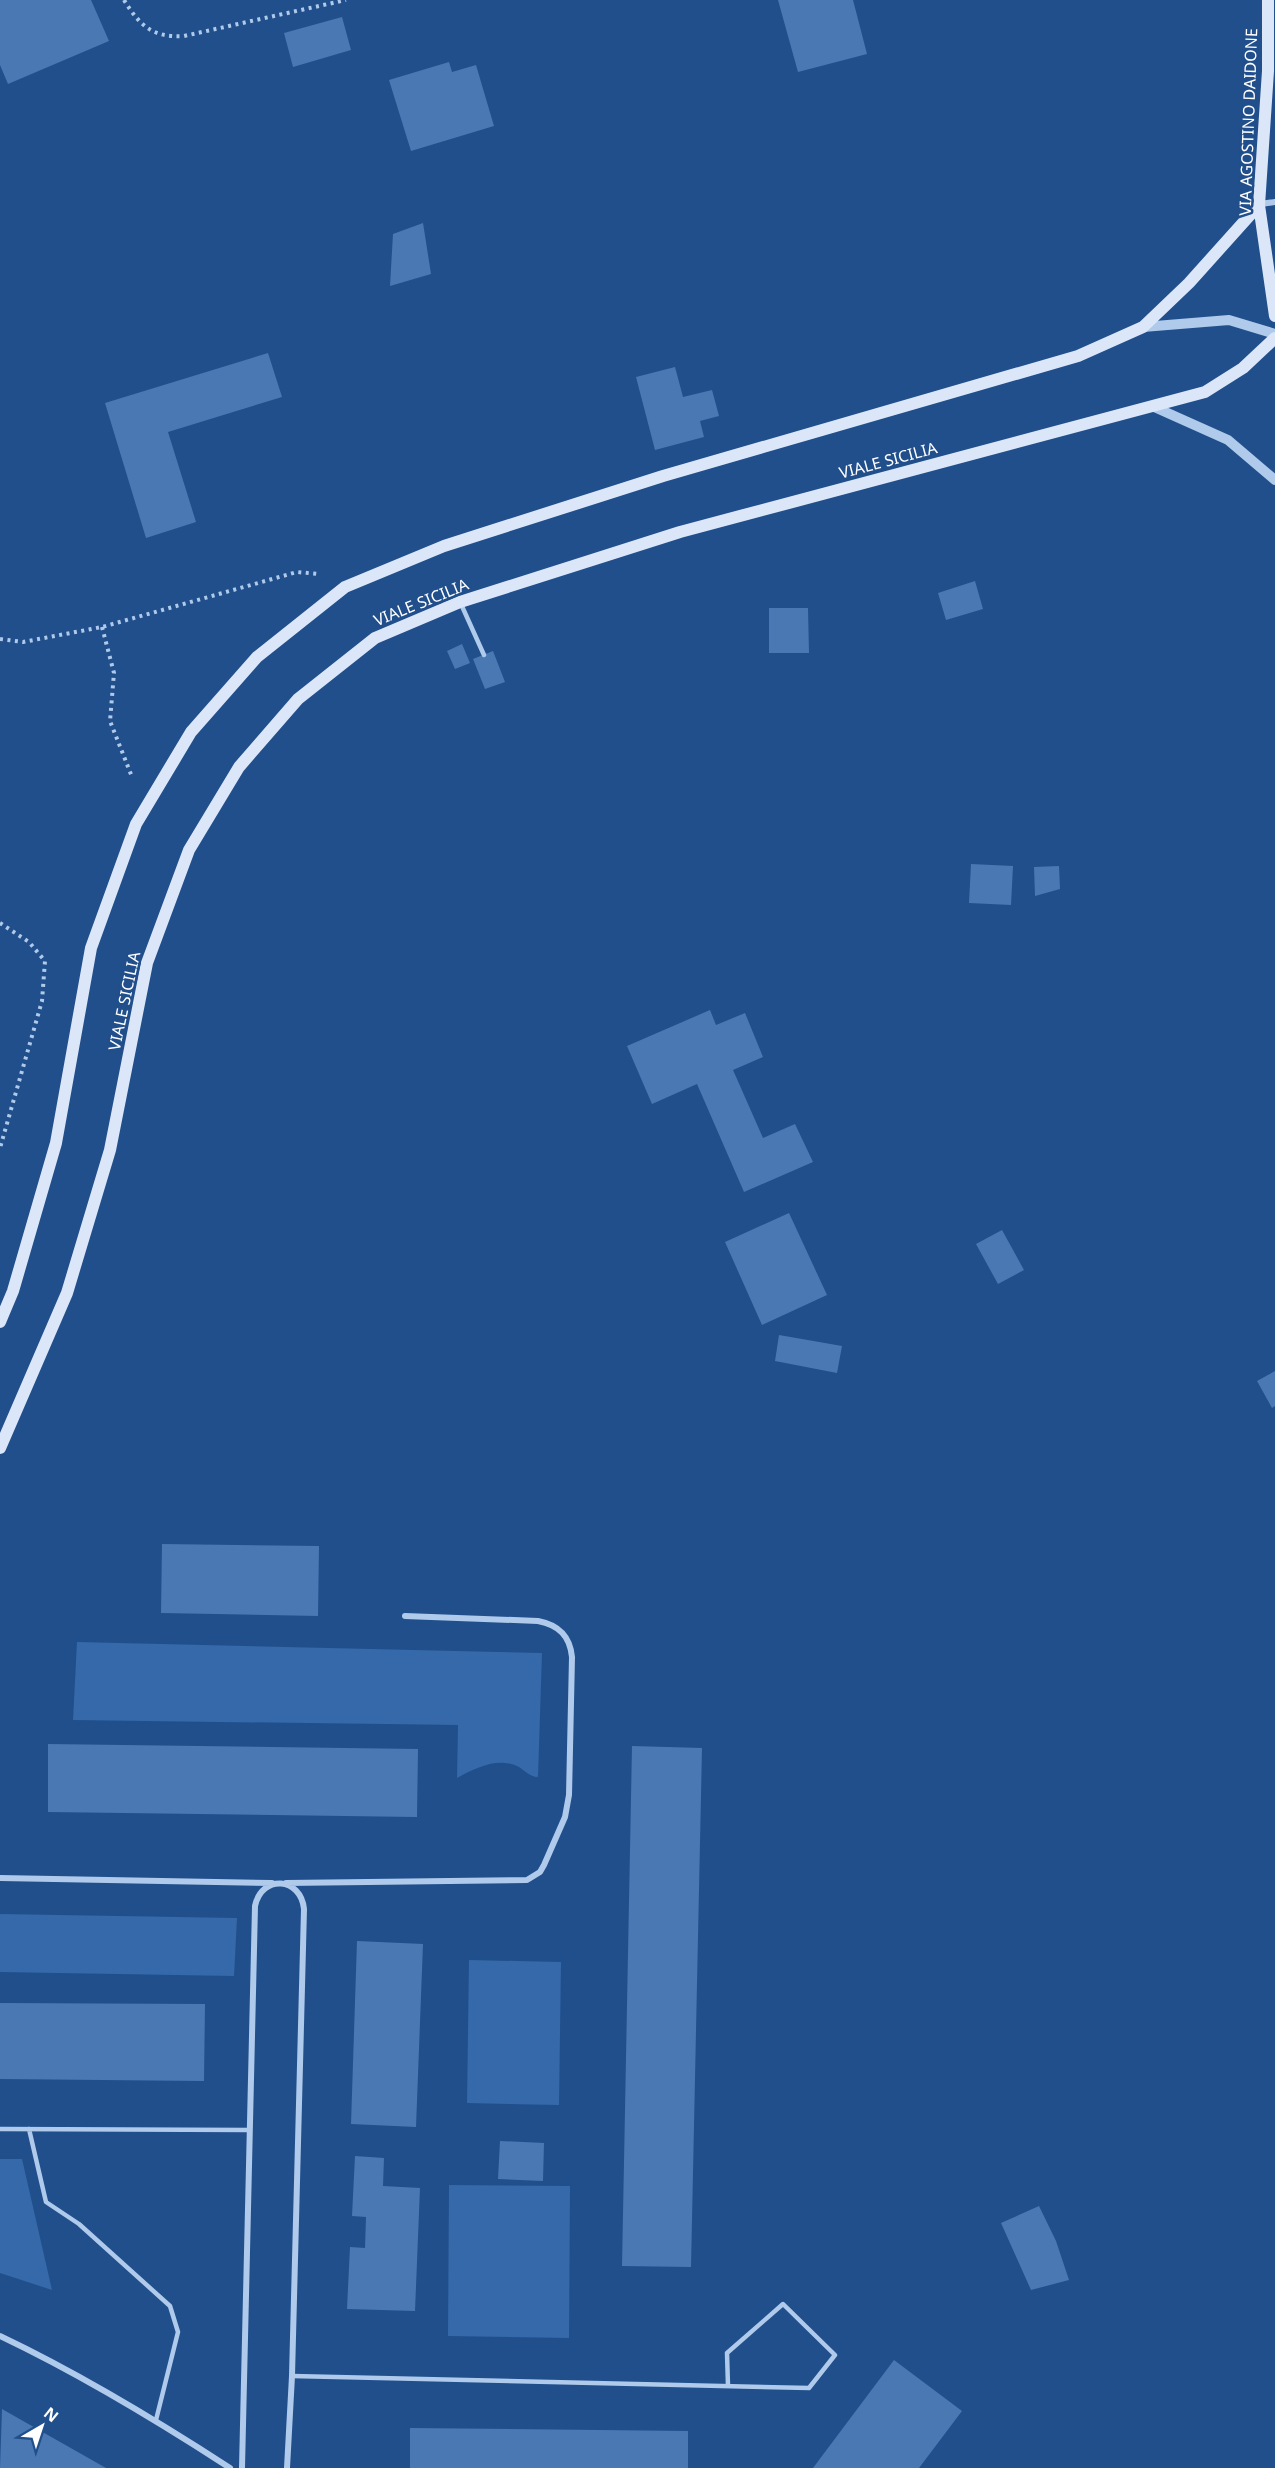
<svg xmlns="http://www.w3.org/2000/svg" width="1275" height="2468" font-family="'Noto Sans',sans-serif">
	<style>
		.green { fill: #3569a9 }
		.building { fill: #4a78b3 }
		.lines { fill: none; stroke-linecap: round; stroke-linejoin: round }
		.path { stroke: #afcaeb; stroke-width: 4; stroke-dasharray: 3 4.5; stroke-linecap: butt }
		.service { stroke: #afcaeb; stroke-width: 4.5 }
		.minor { stroke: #afcaeb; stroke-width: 6 }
		.tertiary { stroke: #afcaeb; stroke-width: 10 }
		.secondary { stroke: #dbe7f9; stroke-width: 12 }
		.labels { text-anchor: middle; stroke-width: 5; stroke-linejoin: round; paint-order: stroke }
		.street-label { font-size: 16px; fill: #fff; stroke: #214f8c }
	</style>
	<rect width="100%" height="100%" fill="#214f8c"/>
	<path class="green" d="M 77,1642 L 542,1653 L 538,1777 C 529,1777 525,1770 517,1766 C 497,1757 475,1768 457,1778 L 458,1725 L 73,1720 Z
		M 0,1914 L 237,1918 L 234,1976 L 0,1972 Z
		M 469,1960 L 561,1962 L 559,2105 L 467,2103 Z
		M 0,2159 L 22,2159 L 52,2290 L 0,2273 Z
		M 449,2185 L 570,2186 L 569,2338 L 448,2336 Z"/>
	<path class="building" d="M 0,0 L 91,0 L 109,41 L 8,84 L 0,65 Z
		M 778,0 L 853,0 L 867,54 L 798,72 Z
		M 342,17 L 351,50 L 293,67 L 284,33 Z
		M 449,62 L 452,72 L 476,65 L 494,126 L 411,151 L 389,80 Z
		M 423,223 L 431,274 L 390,286 L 393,234 Z
		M 268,353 L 282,397 L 168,432 L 196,522 L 146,538 L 105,403 Z
		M 675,367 L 683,397 L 712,390 L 719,416 L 700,421 L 704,437 L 655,450 L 636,377 Z
		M 975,581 L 983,609 L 946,620 L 938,593 Z
		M 769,608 L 808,608 L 809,653 L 769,653 Z
		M 462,644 L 470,663 L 455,669 L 447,651 Z
		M 493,651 L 505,682 L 485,689 L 473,659 Z
		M 971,864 L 1013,866 L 1011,905 L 969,903 Z
		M 1059,866 L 1060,889 L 1035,896 L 1034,867 Z
		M 710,1010 L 716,1025 L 745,1013 L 763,1057 L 733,1070 L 763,1138 L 795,1124 L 813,1162 L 744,1192 L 697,1084 L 652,1104 L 627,1046 Z
		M 789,1213 L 827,1295 L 762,1325 L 725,1242 Z
		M 1002,1230 L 1024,1270 L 998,1284 L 976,1244 Z
		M 779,1335 L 842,1346 L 837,1373 L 775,1361 Z
		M 1275,1371 L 1275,1406 L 1272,1408 L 1257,1381 Z
		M 162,1544 L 319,1546 L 318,1616 L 161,1613 Z
		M 48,1744 L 418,1749 L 417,1817 L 48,1812 Z
		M 632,1746 L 702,1748 L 691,2267 L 622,2266 Z
		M 357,1941 L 423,1944 L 416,2127 L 351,2124 Z
		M 0,2003 L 205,2004 L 204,2081 L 0,2079 Z
		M 500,2141 L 544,2143 L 543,2181 L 498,2179 Z
		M 355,2156 L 384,2158 L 383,2186 L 420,2188 L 415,2311 L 347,2309 L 350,2247 L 365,2248 L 366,2217 L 352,2216 Z
		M 1039,2206 L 1056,2241 L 1069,2280 L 1031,2290 L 1001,2223 Z
		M 894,2360 L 962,2411 L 919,2468 L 813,2468 Z
		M 2,2409 L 106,2468 L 0,2468 Z
		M 410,2428 L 688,2431 L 688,2468 L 410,2468 Z"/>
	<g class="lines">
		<path class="path" d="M 124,0 C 140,26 153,38 184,36 L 346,0
			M 102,627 L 114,673 L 110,721 L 132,777
			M 0,639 L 23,642 L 102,627 L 297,572 L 318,574
			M 0,923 L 29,942 L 45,961 L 42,1001 L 0,1148"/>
		<path class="service" d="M 461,604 L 484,655
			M 0,2129 L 249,2130
			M 29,2129 L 46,2202 L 79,2224 L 170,2306 L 178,2332 L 156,2420
			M 292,2376 L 809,2388 L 835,2355 L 783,2304 L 727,2353 L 728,2386"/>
		<path class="minor" d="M 1260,204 L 1275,202
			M 0,1878 L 272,1883
			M 286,1883 L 527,1880 L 540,1872 L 544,1865 L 565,1817 L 569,1795 L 572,1657 C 570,1636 559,1625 538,1621 L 405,1616
			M 0,2336 C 80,2374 156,2420 230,2468
			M 242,2468 L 255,1906 C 262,1874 301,1877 304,1909 L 292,2376 L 287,2468"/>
		<path class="tertiary" d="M 1143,327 L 1229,320 L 1275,334
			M 1152,406 L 1228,440 L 1275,480"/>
		<path class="secondary" d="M 1268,0 L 1268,71 L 1259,205 L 1275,316
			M 0,1322 L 13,1291 L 56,1143 L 91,948 L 136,824 L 191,732 L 257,657 L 345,587 L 444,546 L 663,476 L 1078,356 L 1143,327 L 1189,283 L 1259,205
			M 0,1448 L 67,1293 L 110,1150 L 147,963 L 189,850 L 239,767 L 298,699 L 375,638 L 460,602 L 680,532 L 1205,392 L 1243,368 L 1275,338"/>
	</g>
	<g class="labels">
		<g class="street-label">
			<text transform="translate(1248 122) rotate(-88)" y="6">VIA AGOSTINO DAIDONE</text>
			<text transform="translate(888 460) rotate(-15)" y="6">VIALE SICILIA</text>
			<text transform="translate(421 602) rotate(-22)" y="6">VIALE SICILIA</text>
			<text transform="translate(124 1001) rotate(-78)" y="6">VIALE SICILIA</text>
		</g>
	</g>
	<g transform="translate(42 2426) rotate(39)" stroke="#214f8c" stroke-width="4.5" paint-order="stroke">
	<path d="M0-4.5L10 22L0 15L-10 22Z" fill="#ffffff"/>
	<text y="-9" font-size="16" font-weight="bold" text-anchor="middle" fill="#ffffff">N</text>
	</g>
</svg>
